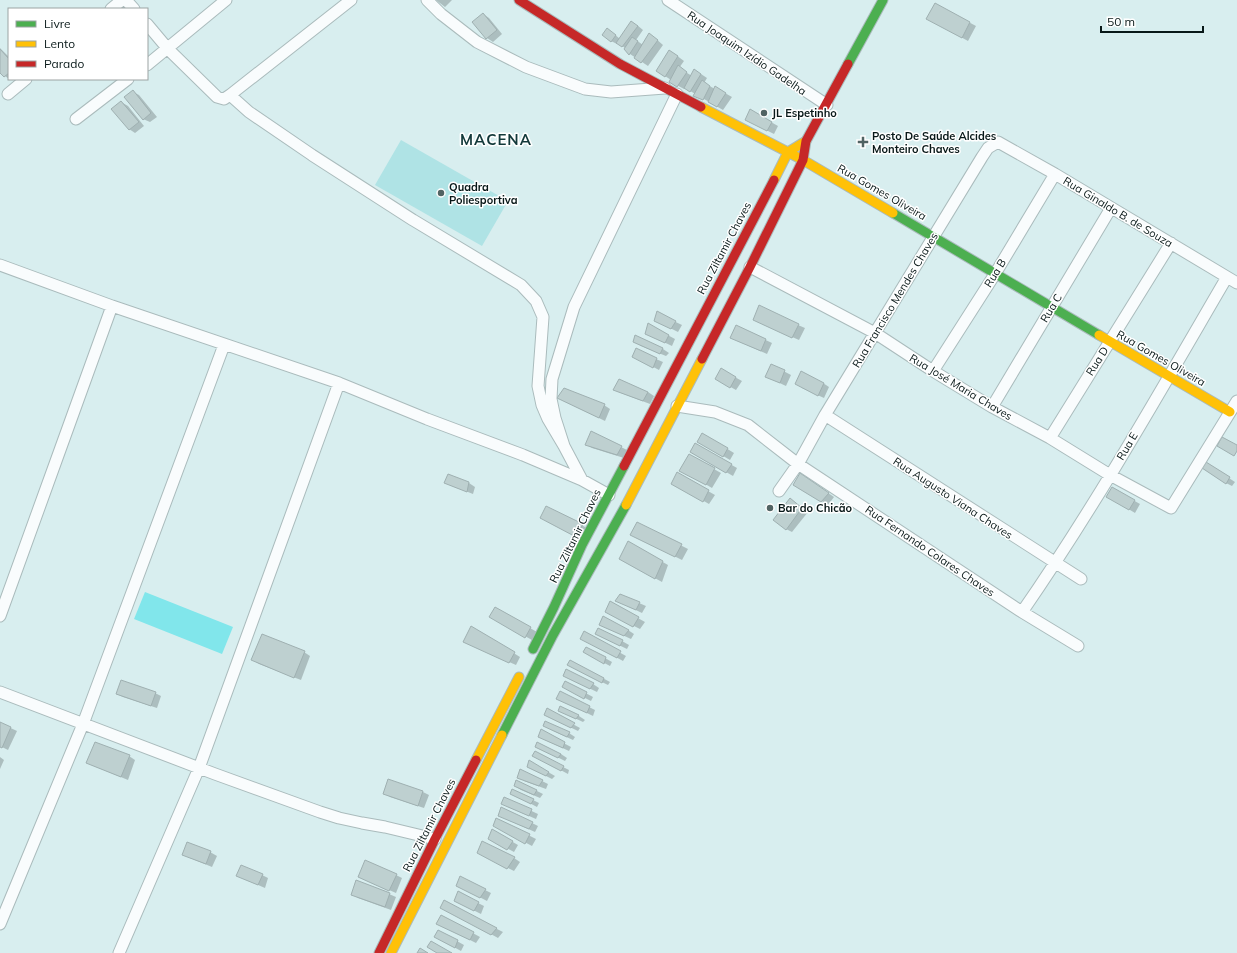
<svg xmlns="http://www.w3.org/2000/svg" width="1237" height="953" font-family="Mulish,sans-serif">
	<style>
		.green { fill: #afe3e5 }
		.water { fill: #81e6eb }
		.shadow { fill: #0003 }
		.building { fill: #bed0d0; stroke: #9fb0b1 }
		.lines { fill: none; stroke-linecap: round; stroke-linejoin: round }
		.street-casing { stroke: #aabbbc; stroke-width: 13 }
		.fast-casing { stroke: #aabbbc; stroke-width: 11 }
		.slow-casing { stroke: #aabbbc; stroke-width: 11 }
		.jam-casing { stroke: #aabbbc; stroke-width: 11 }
		.street { stroke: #f9fcfd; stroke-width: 11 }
		.fast { stroke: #4caf50; stroke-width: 9 }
		.slow { stroke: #ffc107; stroke-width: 9 }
		.jam { stroke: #c62828; stroke-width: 9 }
		.poi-dot { fill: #516363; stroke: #fff; stroke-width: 1.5 }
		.labels { text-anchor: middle; stroke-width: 3; stroke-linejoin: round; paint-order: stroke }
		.street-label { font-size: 11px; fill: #081818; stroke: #fff }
		.poi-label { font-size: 11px; font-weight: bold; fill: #081818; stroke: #fff; text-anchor: start }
		.district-label { font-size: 15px; font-weight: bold; letter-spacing: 1px; fill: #12393a; stroke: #fff }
	</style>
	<rect width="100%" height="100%" fill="#d8eeef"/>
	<path class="green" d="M 401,140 L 508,201 L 482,246 L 375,185 Z"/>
	<path class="water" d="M 145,592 L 233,627 L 222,654 L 134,619 Z"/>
	<path class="shadow" d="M 436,0 L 452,0 L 445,7 Z
		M 935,4 L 976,26 L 968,41 L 928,19 Z
		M 483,14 L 489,18 L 502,34 L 493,42 L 487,38 Z
		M 637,25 L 643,30 L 636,40 L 643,45 L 655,38 L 663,45 L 648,66 L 630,54 L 625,48 L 618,43 L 617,44 L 611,41 L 613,33 L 620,39 Z
		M 0,48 L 9,57 L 9,79 L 5,76 L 0,71 Z
		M 676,55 L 684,61 L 679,68 L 692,76 L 701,74 L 707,78 L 704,83 L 715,89 L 716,88 L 732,97 L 723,110 L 685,88 L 684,89 L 671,82 L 671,80 L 665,76 Z
		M 133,92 L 139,95 L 157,117 L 150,122 L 143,119 Z
		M 121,102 L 128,106 L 144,126 L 135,133 L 129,129 Z
		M 751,111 L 778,126 L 774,134 L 752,123 Z
		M 657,313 L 682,325 L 678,332 L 662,324 Z
		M 760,323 L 798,325 L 805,328 L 799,340 Z
		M 649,325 L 675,339 L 672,346 L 653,337 Z
		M 737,326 L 772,343 L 767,354 L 738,341 Z
		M 636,336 L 663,349 L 669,353 L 666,356 L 641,346 L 635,342 Z
		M 656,359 L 663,362 L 659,370 L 640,360 Z
		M 772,365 L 791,375 L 786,386 L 773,380 Z
		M 722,370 L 742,381 L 736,390 L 716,379 Z
		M 823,383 L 829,387 L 824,398 L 802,388 Z
		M 615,390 L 648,392 L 654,396 L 650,404 L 621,393 Z
		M 564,401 L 604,405 L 610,409 L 605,421 Z
		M 703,434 L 734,453 L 730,460 L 699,442 Z
		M 586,444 L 621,447 L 627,450 L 624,458 L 592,448 Z
		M 695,444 L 737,468 L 733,476 L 691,452 Z
		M 689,455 L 721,473 L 712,488 L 681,470 Z
		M 1212,467 L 1235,482 L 1232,486 L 1226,483 Z
		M 678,474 L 715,495 L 709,504 L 672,483 Z
		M 449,476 L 469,483 L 475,487 L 473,494 L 445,483 Z
		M 806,478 L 834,497 L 828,505 L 794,484 Z
		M 1112,488 L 1140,504 L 1135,513 L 1107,496 Z
		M 790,499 L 808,512 L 792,532 L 786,529 Z
		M 547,521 L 582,525 L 588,529 L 583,540 Z
		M 637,523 L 688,549 L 682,560 L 638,538 Z
		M 628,542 L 668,565 L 662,582 L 620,559 Z
		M 611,603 L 645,622 L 640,629 L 612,615 Z
		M 639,603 L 646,606 L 642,613 L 623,604 Z
		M 495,608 L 537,632 L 532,640 L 491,617 Z
		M 472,627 L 520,657 L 516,665 L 471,645 Z
		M 607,628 L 628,630 L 634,634 L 631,639 Z
		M 585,633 L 626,656 L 623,661 L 588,642 Z
		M 602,637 L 622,641 L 629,645 L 627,649 Z
		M 304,652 L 310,656 L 301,680 L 259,664 L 253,660 Z
		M 591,656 L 605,658 L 612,662 L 610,666 Z
		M 571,661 L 610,682 L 608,685 L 575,669 Z
		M 570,679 L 593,684 L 599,688 L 597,692 Z
		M 565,682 L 593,697 L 591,701 L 569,690 Z
		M 155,693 L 161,696 L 157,708 L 123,697 L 117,694 Z
		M 558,699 L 589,707 L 595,710 L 593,716 Z
		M 561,707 L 579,716 L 585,720 L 583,722 L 566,714 Z
		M 547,710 L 580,728 L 578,731 L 551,718 Z
		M 0,723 L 17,731 L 8,750 L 0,746 Z
		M 551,730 L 569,733 L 575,737 L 573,740 Z
		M 541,731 L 571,747 L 569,751 L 545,740 Z
		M 543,750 L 561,754 L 567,758 L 565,761 Z
		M 129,756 L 135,760 L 128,780 L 94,766 L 88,763 Z
		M 0,757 L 4,760 L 0,769 Z
		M 540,759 L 563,767 L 569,770 L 568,774 Z
		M 536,765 L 555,776 L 552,779 L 534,770 Z
		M 516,781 L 537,791 L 543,794 L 540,798 L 521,790 L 515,786 Z
		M 524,781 L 542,781 L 548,784 L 546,789 Z
		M 423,792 L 429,795 L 424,808 L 390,797 L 384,793 Z
		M 518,797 L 533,800 L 539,803 L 537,807 Z
		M 504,798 L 538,814 L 536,819 L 508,807 Z
		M 497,819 L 536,839 L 532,846 L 500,829 Z
		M 506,819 L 532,823 L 538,826 L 535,832 Z
		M 492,830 L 518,845 L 514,852 L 495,842 Z
		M 210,852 L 217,856 L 212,867 L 190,858 Z
		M 484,856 L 514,858 L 520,862 L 514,871 Z
		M 262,875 L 268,878 L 265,888 L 244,879 Z
		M 396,875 L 402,878 L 396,893 L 359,877 Z
		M 464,889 L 485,890 L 491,893 L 487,901 Z
		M 352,894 L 389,894 L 396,897 L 391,910 L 358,898 Z
		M 445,902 L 497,929 L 503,932 L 498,938 L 442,907 Z
		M 478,903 L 484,906 L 481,914 L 461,904 Z
		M 442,916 L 480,937 L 476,943 L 444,927 Z
		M 439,931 L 464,945 L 461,951 L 441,940 Z"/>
	<path class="building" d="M 935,3 L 970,22 L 962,38 L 926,19 Z
		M 483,13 L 497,30 L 486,39 L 472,22 Z
		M 631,21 L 638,26 L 622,47 L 616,43 Z
		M 607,28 L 616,35 L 611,42 L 602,35 Z
		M 649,33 L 658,40 L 641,63 L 634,58 Z
		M 632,37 L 638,41 L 629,55 L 624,49 Z
		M 0,49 L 9,59 L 9,73 L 4,77 L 0,73 Z
		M 669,50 L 678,56 L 665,77 L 656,71 Z
		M 678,65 L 687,72 L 677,87 L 669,82 Z
		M 694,69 L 701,74 L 690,92 L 684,88 Z
		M 702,80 L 710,86 L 703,100 L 693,96 Z
		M 715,86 L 726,93 L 717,107 L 708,102 Z
		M 133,90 L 151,113 L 143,120 L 124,97 Z
		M 121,101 L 139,122 L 129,130 L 111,109 Z
		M 750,109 L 772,122 L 767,131 L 745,120 Z
		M 759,305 L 799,324 L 792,338 L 753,320 Z
		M 657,311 L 676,321 L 671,329 L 654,321 Z
		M 648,323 L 669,335 L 665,343 L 645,334 Z
		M 736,325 L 766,339 L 761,351 L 730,338 Z
		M 635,335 L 663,348 L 660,354 L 633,342 Z
		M 636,348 L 657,358 L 653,368 L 632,357 Z
		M 771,364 L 785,370 L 780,383 L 765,377 Z
		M 721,368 L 736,377 L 730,388 L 715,379 Z
		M 801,371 L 824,383 L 818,396 L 795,384 Z
		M 619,379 L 648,392 L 643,401 L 613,390 Z
		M 564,388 L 605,404 L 599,418 L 557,398 Z
		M 591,431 L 622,446 L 617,455 L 585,445 Z
		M 702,433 L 728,448 L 723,457 L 697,442 Z
		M 1222,437 L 1237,445 L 1237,451 L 1234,456 L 1217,446 Z
		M 695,443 L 732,464 L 726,473 L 690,452 Z
		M 689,454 L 715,468 L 706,485 L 679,471 Z
		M 1206,462 L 1230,477 L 1226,484 L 1202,468 Z
		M 677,472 L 709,490 L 703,502 L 671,484 Z
		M 800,473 L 829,493 L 821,502 L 793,485 Z
		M 448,474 L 469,482 L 467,492 L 444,483 Z
		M 1112,487 L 1135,500 L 1129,510 L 1106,497 Z
		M 790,498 L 802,508 L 786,530 L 773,520 Z
		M 546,506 L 583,524 L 576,537 L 540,518 Z
		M 637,522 L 682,544 L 675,557 L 630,535 Z
		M 628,541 L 663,561 L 655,579 L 619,559 Z
		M 620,594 L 640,602 L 636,610 L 615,601 Z
		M 610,601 L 639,617 L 633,627 L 605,612 Z
		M 495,607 L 531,627 L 525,638 L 489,617 Z
		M 603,616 L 629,630 L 624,636 L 599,625 Z
		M 471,626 L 515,652 L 509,663 L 463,642 Z
		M 598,628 L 623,640 L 620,646 L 595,634 Z
		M 584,631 L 621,651 L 617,658 L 580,639 Z
		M 262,634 L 305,651 L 294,678 L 251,660 Z
		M 586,647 L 606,657 L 604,664 L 583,652 Z
		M 570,660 L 604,678 L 602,683 L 567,665 Z
		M 566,669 L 594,683 L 590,689 L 563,676 Z
		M 121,680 L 156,692 L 151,706 L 116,694 Z
		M 565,681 L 587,692 L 584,699 L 562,687 Z
		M 560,691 L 590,706 L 587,713 L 556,699 Z
		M 560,706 L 579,715 L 576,719 L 558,711 Z
		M 547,708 L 575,723 L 571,728 L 544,715 Z
		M 545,721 L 570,732 L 567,737 L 543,726 Z
		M 0,722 L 11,727 L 2,748 L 0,747 Z
		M 541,729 L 565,742 L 563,748 L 538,737 Z
		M 95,742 L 130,755 L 121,777 L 86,763 Z
		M 537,742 L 561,754 L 558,758 L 535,747 Z
		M 535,751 L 564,766 L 561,771 L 532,756 Z
		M 529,760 L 549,772 L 546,776 L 527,767 Z
		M 520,769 L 543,780 L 539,786 L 517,778 Z
		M 388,779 L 423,791 L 418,806 L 383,794 Z
		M 516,780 L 537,790 L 534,795 L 514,786 Z
		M 512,789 L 534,799 L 531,804 L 510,794 Z
		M 504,797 L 532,809 L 529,816 L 501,804 Z
		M 501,807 L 533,822 L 529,829 L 498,816 Z
		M 496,818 L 530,834 L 525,844 L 493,826 Z
		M 492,829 L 513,841 L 507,850 L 488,839 Z
		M 482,841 L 515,857 L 507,869 L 477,853 Z
		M 187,842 L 211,851 L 206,864 L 182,855 Z
		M 365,860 L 397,874 L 389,891 L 358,877 Z
		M 241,865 L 263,874 L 258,885 L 236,876 Z
		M 460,876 L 486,889 L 480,898 L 456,886 Z
		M 356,880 L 390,893 L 385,907 L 351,895 Z
		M 458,891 L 479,902 L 474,911 L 454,901 Z
		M 444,900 L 497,928 L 491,935 L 440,908 Z
		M 441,915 L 474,932 L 470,940 L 436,924 Z
		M 438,930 L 458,940 L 455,948 L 434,937 Z
		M 431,941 L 452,953 L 437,953 L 427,947 Z
		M 420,948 L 428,953 L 417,953 Z"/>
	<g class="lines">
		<defs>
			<path id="street" d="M 126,0 L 134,9
				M 427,0 L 441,14 L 477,42 L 526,67 L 585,89 L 611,92 L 665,88
				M 668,0 L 827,105
				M 111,9 L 122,0
				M 147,24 L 168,49 L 217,97 L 224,99 L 230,95 L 351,0
				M 147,65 L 226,0
				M 8,94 L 26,79
				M 230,95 L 249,112 L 312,155 L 413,220 L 521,285 L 536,301 L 543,317 L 538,386 L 542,405 L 548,419 L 564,446
				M 76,119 L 128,79
				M 0,265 L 112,306 L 339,383 L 427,419 L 523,455 L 582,480 L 609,495
				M 750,267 L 875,333 L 933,371 L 992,407 L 1050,438 L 1110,475 L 1171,508 L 1237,401
				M 933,371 L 995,274 L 1055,174
				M 677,406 L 715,412 L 748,425 L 798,464 L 1022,612 L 1078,646
				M 992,407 L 1111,208
				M 825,415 L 1081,579
				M 1050,438 L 1171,243
				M 582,480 L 564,446 L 555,418 L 551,399 L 552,379 L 574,307 L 677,94
				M 779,491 L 798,464 L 825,415 L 982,157 L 988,148 L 998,142 L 1055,174 L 1237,283
				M 1022,612 C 1096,505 1161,390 1227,277
				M 0,616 C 38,513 74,409 112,306
				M 0,692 L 215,774 L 320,812 L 339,818 L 362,823 L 385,827 L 435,839
				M 0,924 L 83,724 L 224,345
				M 119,953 L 199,768 L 339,383"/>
			<path id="fast" d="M 848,64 L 883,0
				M 893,213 L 1099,335
				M 533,649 L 554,607 L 582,545 L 624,466
				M 502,735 L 553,635 L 626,505"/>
			<path id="slow" d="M 701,107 L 803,160 L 893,213
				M 774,180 L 788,152 L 806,141
				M 1099,335 L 1230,412
				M 626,505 L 702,359
				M 476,760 L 519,677
				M 391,953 L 502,735"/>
			<path id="jam" d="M 519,0 L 620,64 L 701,107
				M 702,359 L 750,267 L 803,160 L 806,141 L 848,64
				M 624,466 L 774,180
				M 379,953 L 435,839 L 476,760"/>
		</defs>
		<use href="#street" class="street-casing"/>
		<use href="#fast" class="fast-casing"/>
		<use href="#slow" class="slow-casing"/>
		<use href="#jam" class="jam-casing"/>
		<use href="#street" class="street"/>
		<use href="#fast" class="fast"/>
		<use href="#slow" class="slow"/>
		<use href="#jam" class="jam"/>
	</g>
	<g class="poi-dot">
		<circle cx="764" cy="113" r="4"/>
		<path d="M861 136h4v4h4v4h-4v4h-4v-4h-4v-4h4z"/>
		<circle cx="441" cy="193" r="4"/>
		<circle cx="770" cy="508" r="4"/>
	</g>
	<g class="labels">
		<g class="street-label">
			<text transform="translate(747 53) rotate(34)" y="4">Rua Joaquim Izídio Gadelha</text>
			<text transform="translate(882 192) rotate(30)" y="4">Rua Gomes Oliveira</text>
			<text transform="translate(1118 212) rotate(31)" y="4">Rua Ginaldo B. de Souza</text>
			<text transform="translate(724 248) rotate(-62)" y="4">Rua Ziltamir Chaves</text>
			<text transform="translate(995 273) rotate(-58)" y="4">Rua B</text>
			<text transform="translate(895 300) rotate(-59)" y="4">Rua Francisco Mendes Chaves</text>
			<text transform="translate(1051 308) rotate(-59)" y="4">Rua C</text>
			<text transform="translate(1161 358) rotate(30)" y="4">Rua Gomes Oliveira</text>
			<text transform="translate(1097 361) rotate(-58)" y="4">Rua D</text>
			<text transform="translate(961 387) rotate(31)" y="4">Rua José Maria Chaves</text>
			<text transform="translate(1127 446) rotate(-59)" y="4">Rua E</text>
			<text transform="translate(953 498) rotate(33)" y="4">Rua Augusto Viana Chaves</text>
			<text transform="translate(575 536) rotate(-64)" y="4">Rua Ziltamir Chaves</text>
			<text transform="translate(930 551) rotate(34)" y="4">Rua Fernando Colares Chaves</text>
			<text transform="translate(429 825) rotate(-63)" y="4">Rua Ziltamir Chaves</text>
		</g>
		<g class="poi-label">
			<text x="772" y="117">JL Espetinho</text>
			<text x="872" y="140">Posto De Saúde Alcides<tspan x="872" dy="13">Monteiro Chaves</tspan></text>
			<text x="449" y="191">Quadra<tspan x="449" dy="13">Poliesportiva</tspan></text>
			<text x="778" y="512">Bar do Chicão</text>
		</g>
		<g class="district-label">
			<text x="496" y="145">MACENA</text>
		</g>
	</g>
	<rect x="8" y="8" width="140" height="72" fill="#ffffff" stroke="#9ca3a3"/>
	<rect x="16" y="21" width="20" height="6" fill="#4caf50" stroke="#9ca3a3"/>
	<text x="44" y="28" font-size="12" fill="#081818">Livre</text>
	<rect x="16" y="41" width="20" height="6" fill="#ffc107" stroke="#9ca3a3"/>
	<text x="44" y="48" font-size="12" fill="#081818">Lento</text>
	<rect x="16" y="61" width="20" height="6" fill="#c62828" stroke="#9ca3a3"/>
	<text x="44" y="68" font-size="12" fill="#081818">Parado</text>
	<path d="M1101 26v6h102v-6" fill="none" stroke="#081818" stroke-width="2"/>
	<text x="1107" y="26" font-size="12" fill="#081818" stroke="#ffffff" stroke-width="3" paint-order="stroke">50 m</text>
</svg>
